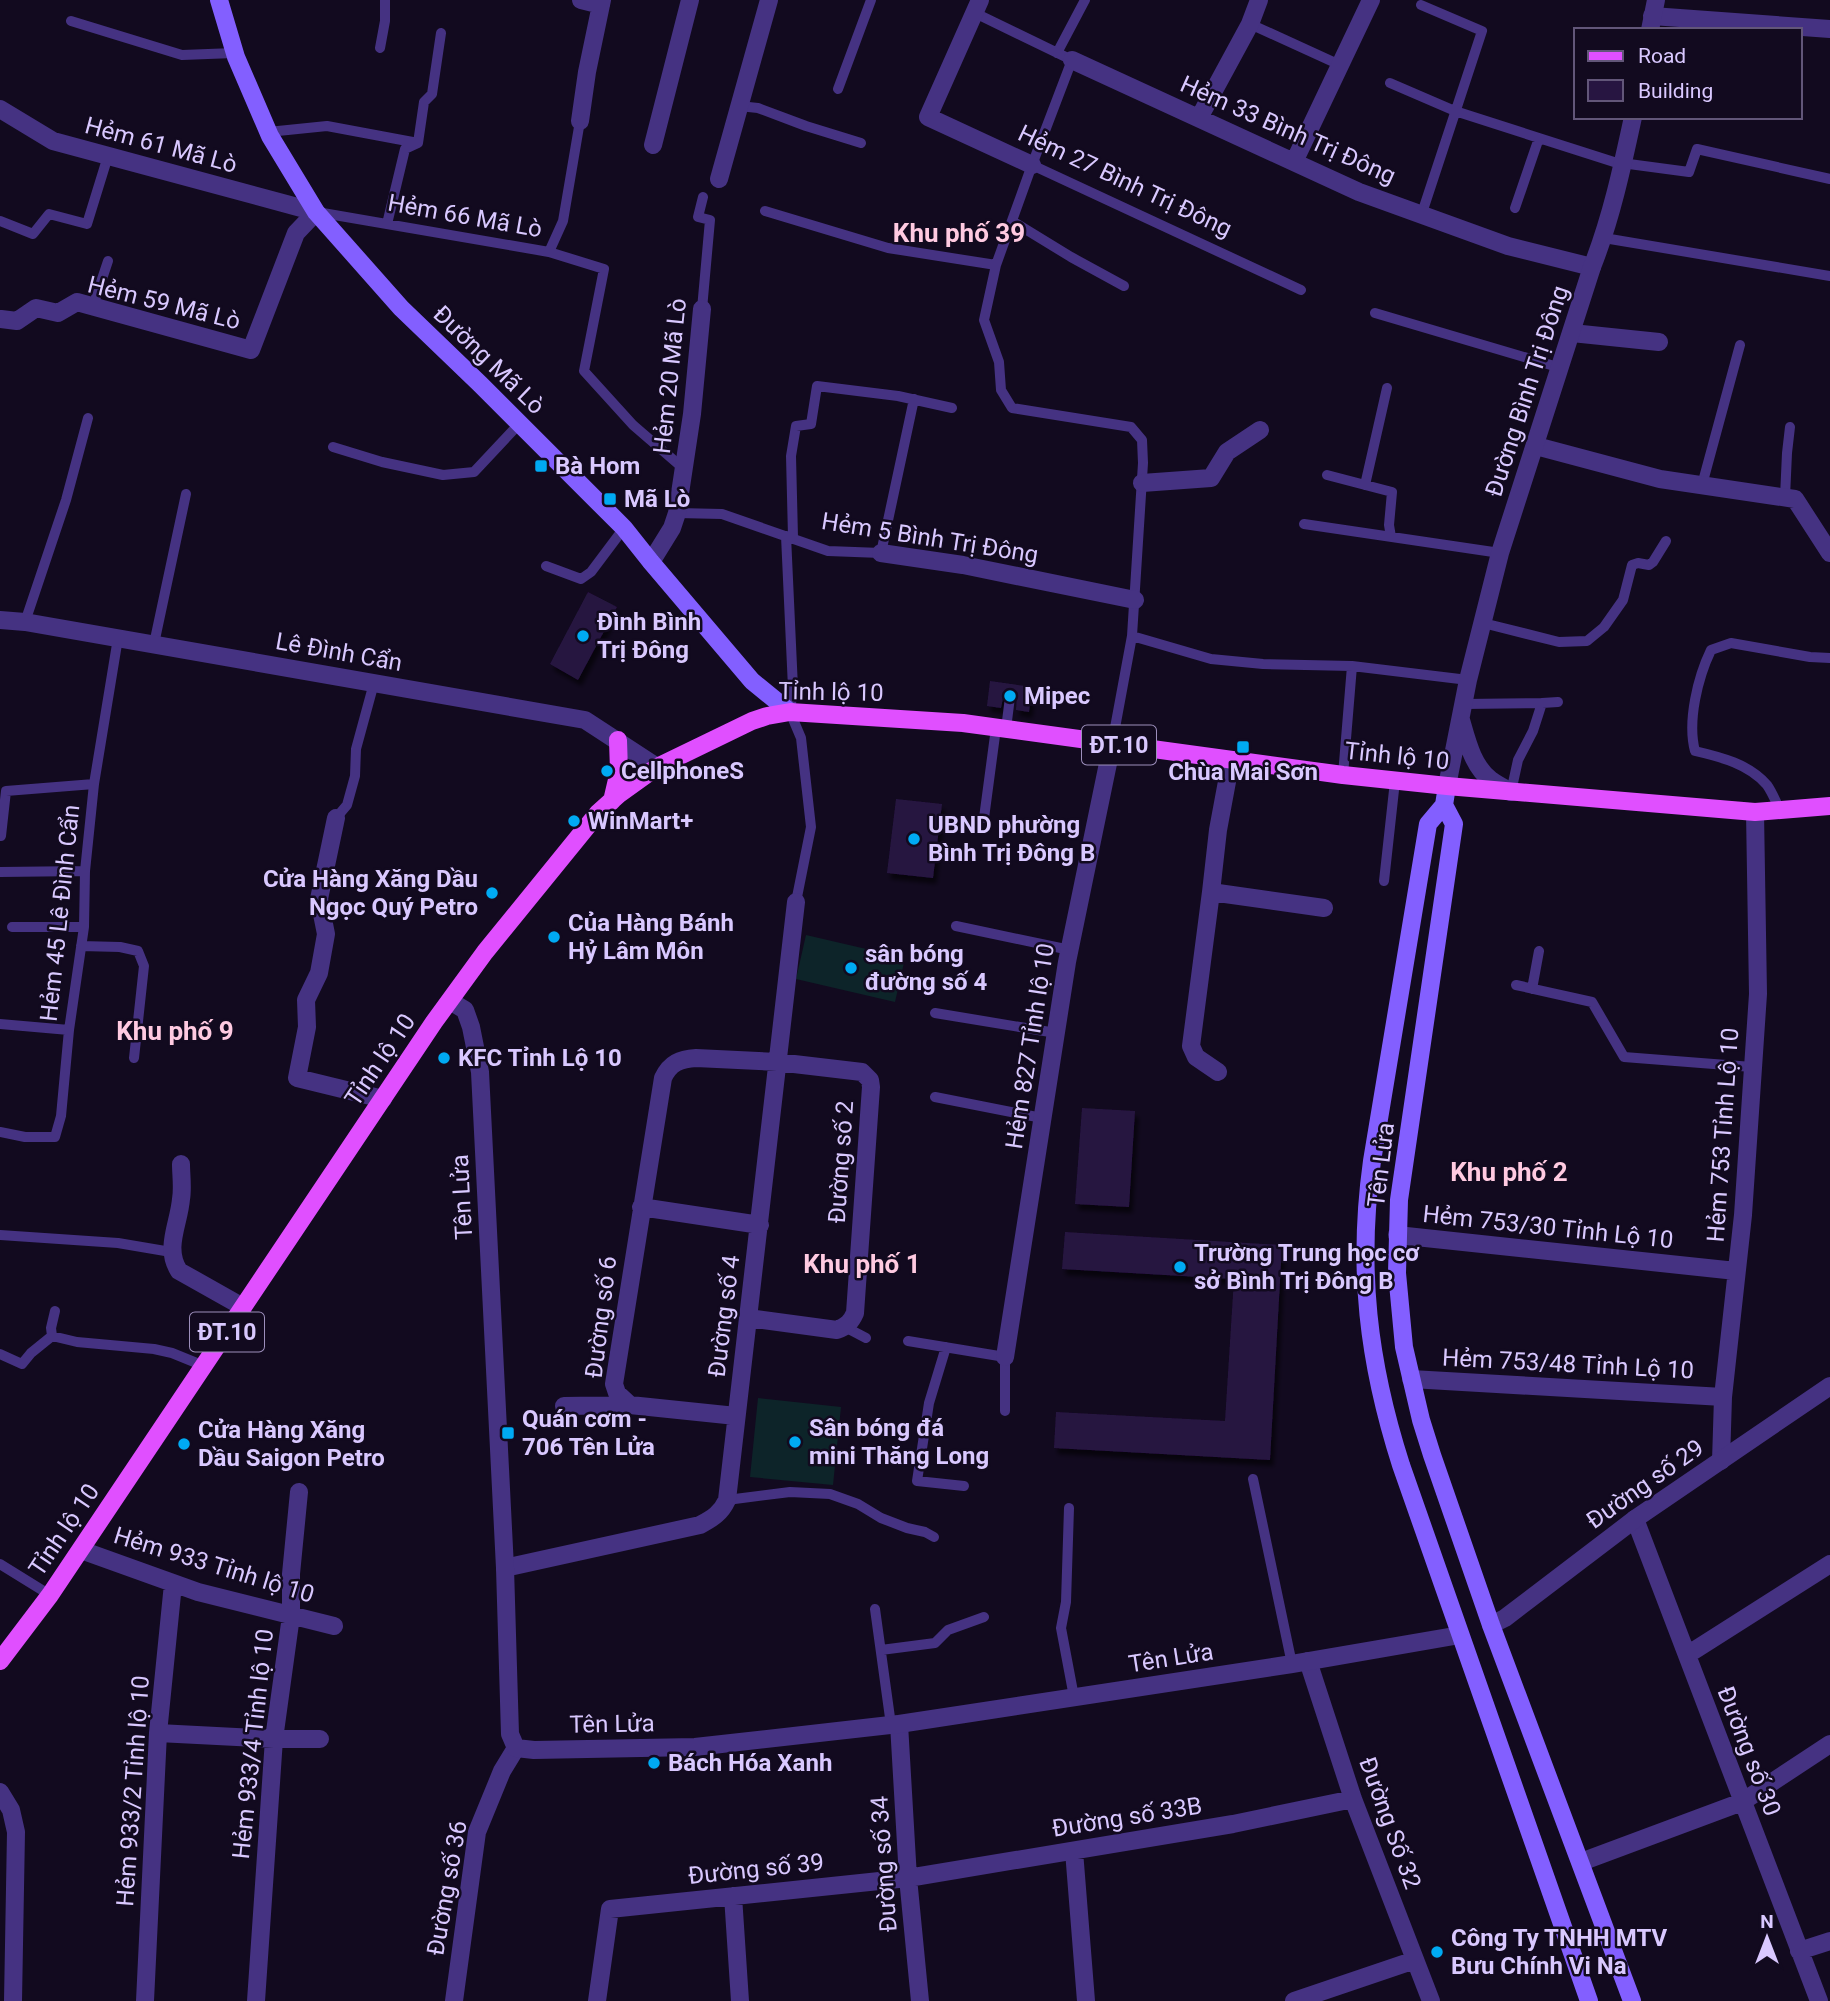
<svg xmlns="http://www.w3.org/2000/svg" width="1830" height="2001" font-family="Roboto,sans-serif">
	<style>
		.grass { fill: #0d2429 }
		.building { fill: #271541; filter: url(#shadow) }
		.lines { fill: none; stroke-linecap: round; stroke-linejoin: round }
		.service { stroke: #453282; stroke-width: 10 }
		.minor { stroke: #453282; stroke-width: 18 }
		.tertiary { stroke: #453282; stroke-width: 18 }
		.secondary { stroke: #835fff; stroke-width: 18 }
		.primary { stroke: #e04fff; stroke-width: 18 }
		.poi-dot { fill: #00aaf3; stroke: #120a1f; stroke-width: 2.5 }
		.labels { text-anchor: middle; stroke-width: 5; stroke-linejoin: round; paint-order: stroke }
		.shield { fill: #120a1f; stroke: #9d8fbc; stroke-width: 2 }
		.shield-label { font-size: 23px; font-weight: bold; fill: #d9c8ff }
		.street-label { font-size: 24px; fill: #d9c8ff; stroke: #120a1f }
		.poi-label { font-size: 24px; font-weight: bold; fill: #d9c8ff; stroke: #120a1f; text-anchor: start }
		.neighbourhood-label { font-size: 26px; font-weight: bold; fill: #ffcae1; stroke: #120a1f }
	</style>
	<defs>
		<filter id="shadow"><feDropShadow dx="3.5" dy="6" stdDeviation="2" flood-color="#0009"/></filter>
	</defs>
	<rect width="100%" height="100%" fill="#120a1f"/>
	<path class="grass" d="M 806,935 L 905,958 L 895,1002 L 796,979 Z
		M 758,1398 L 841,1407 L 833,1485 L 750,1477 Z"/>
	<path class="building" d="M 588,592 L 617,607 L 578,680 L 550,664 Z
		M 990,681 L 1032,687 L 1029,712 L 1016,710 L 1017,695 L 1012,690 L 1004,693 L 1001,708 L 987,706 Z
		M 896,799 L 942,804 L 933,878 L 887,873 Z
		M 1082,1108 L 1135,1111 L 1129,1207 L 1075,1204 Z
		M 1065,1232 L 1282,1245 L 1270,1460 L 1054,1448 L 1056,1412 L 1225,1421 L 1234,1279 L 1062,1269 Z"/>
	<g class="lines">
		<path class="service" d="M 1421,5 L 1482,31 L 1422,213
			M 975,13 L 1072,60 L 1032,165 L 996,265 L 984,320 L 999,362 L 1001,390 L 1012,408 L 1131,427 L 1142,440 L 1143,463 L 1132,636 L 1112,744
			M 71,21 L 182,55 L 234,53
			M 1250,24 L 1340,65
			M 380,48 L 385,21 L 385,0
			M 1057,53 L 1085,0
			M 1390,83 L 1455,111 L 1614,162 L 1689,172 L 1697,149 L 1830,179
			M 838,89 L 871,0
			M 739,106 L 758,108 L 806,126 L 861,143
			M 268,132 L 327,126 L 418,143
			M 1032,165 L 1301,290
			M 1515,208 L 1539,138
			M 765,211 L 888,248 L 996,265
			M 317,212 L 549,252 L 604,269 L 584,371 L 633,425 L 684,469
			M 0,221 L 33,234 L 49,214 L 87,224 L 108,156
			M 1012,221 L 1071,257 L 1124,286
			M 387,224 L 405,149 L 418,143 L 424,102 L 432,94 L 441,33
			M 1604,238 L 1830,276
			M 549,252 L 563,221 L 580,121
			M 93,306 L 108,261
			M 702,309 L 710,220 L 698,217 L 703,197
			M 1375,313 L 1561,368
			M 333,447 L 382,462 L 443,475 L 474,472 L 519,424
			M 1327,475 L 1392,492 L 1389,525 L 1391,537
			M 1365,485 L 1387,388
			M 1702,485 L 1740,345
			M 1785,497 L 1787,453 L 1790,427
			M 677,513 L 722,514 L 828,551 L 881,553 L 914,399
			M 1304,524 L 1500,553
			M 786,536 L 793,688 L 790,712 L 801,738 L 811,827 L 796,902
			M 793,537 L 791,456 L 796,426 L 811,424 L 817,386 L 898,396 L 952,408
			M 546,566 L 581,579 L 591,572 L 624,528
			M 25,622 L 66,500 L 88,418
			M 1483,623 L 1559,642 L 1587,641 L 1604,627 L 1623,600 L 1632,565 L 1638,563 L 1649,565 L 1653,562 L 1666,541
			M 1132,636 L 1211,659 L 1263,664 L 1352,666 L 1468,680
			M 154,644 L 186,494
			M 1464,704 L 1542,703
			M 1006,729 L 1010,697
			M 1343,775 L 1352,666
			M 1511,792 L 1518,760 L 1533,731 L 1542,703 L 1558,702
			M 1780,810 C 1776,802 1772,792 1767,785 C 1749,764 1721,757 1695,751 C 1687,721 1698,677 1711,650 L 1731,643 L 1810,657 L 1830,658
			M 336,818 L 347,805 L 355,776 L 356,749 L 374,683
			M 984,818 L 996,728
			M 1,836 L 6,791 L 94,784
			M 0,872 L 85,871
			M 1384,881 L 1395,781
			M 956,926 L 1070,950
			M 12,927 L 84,927
			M 81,946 L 120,947 L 138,951 L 144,966 L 134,1058
			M 1516,985 L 1592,1002 L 1624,1057 L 1752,1067
			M 1532,989 L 1539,951
			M 935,1013 L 1056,1033
			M 0,1024 L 69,1030
			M 935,1097 L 1042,1118
			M 0,1132 L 25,1137 L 55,1137 L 61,1116 L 69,1030 L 84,927 L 85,871 L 94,784 L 118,638
			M 0,1235 L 118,1243 L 171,1252
			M 845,1327 L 866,1338
			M 52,1336 L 51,1328 L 55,1311
			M 908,1341 L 1005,1357 L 1005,1411
			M 946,1347 L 929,1403 L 917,1481 L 964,1486
			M 0,1354 L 22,1364 L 31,1353 L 52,1336 L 77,1342 L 154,1349 L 172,1353 L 204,1366
			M 1253,1479 L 1292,1664
			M 727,1500 L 790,1492 L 830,1494 L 858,1504 L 881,1518 L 907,1528 L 925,1532 L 934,1537
			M 1069,1508 L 1066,1602 L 1061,1628 L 1074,1697
			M 0,1564 L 50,1595
			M 875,1609 L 891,1725
			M 881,1650 L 935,1643 L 948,1630 L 984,1617"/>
		<path class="minor" d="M 581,0 L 601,5
			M 980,0 L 928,117 L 1032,165
			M 1652,16 L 1830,29
			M 1072,60 L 1359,192 L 1508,246 L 1592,267
			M 0,109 L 53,141 L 316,212
			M 1199,118 L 1250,24 L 1259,0
			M 580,121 L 587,72 L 602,0
			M 653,145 L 690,0
			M 1294,162 L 1371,0
			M 719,179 L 769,0
			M 1,319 L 17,321 L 36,308 L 58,313 L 77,302 L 251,350 L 296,233 L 316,212
			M 1572,333 L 1659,342
			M 1536,446 L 1660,479 L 1795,499 L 1830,553
			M 1142,483 L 1211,478 L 1227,452 L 1260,430
			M 881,553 L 963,565 L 1135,600
			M 651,562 L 672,528 L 677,513 L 692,414 L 702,309
			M 1231,760 L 1218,830 L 1211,892 L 1324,908
			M 336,818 L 319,899 L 326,934 L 319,973 L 306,1000 L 307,1027 L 297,1078 L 383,1099
			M 1211,892 L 1191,1046 L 1196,1057 L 1218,1072
			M 181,1164 C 181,1175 183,1188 181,1199 C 179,1224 164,1248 179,1271 L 243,1307
			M 641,1207 L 760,1225
			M 1397,1235 L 1736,1271
			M 1005,1357 L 1067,962 L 1112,744
			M 1411,1379 L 1723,1397
			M 564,1406 L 630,1405
			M 736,1416 L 630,1405 L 617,1393 L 614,1384 L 663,1078 C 670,1063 680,1059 696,1058 L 777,1062 L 862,1072 L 870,1080 L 871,1087 L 855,1313 C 851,1322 847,1326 837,1330 L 748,1318
			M 1721,1461 L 1723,1397 L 1743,1215 L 1758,994 L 1755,812
			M 1635,1519 L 1819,2001
			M 81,1550 L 198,1592 L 334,1626
			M 505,1568 L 700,1525 C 713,1518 721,1513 727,1500 L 796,902
			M 1687,1655 L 1830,1564
			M 1308,1661 L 1353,1799 L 1431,2001
			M 899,1724 L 908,1878 L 920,2001
			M 158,1733 L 274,1739 L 320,1739
			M 0,1792 L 11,1810 L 16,1832 L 13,2001
			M 1074,1851 L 1086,2001
			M 1581,1862 L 1742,1802 L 1830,1744
			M 733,1896 L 740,2001
			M 1799,1951 L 1830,1941
			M 145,2001 L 158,1733 L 173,1584
			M 256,2001 L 274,1739 L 291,1616 L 291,1574 L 299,1492
			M 454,2001 L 477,1832 L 502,1771 L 516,1748
			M 597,2001 L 610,1909 L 908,1878 L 1233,1824 L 1353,1799
			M 1294,2001 L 1415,1960"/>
		<path class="tertiary" d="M 1650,30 L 1656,0
			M 0,620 L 25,622 L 585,720 L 657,767
			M 1461,720 C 1467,741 1473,767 1491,780 C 1497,785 1505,788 1511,792
			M 1447,786 L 1468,680 L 1500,553 L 1592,267 C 1611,219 1622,168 1633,117
			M 450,1001 L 465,1010 L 471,1027 L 480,1072 L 505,1568 L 510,1734 L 516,1748 L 534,1750 L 695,1747 L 899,1724 L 1292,1664 L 1460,1635
			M 1491,1625 L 1505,1618 L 1635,1519 L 1830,1386"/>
		<path class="secondary" d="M 219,0 L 236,57 L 270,136 L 316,212 L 401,308 L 480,384 L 624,528 L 651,562 L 752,681 L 790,712
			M 1447,786 L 1444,805 L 1428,824 L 1372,1161 C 1357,1269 1368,1362 1401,1465 L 1589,2001
			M 1444,805 L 1454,824 L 1399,1200 L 1397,1273 L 1404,1347 L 1421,1420 L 1432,1455 L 1491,1625 L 1632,2001"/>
		<path class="primary" d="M 612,801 L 619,771 L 618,740
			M 0,1661 L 50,1595 L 434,1022 L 485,952 L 598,813 L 618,795 L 657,767 L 752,721 L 767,716 L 790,712 L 963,723 L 1343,775 L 1447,786 L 1755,812 L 1830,806"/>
	</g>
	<g class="poi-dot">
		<rect x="534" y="459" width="14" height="14" rx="3.5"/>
		<rect x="603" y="492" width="14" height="14" rx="3.5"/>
		<circle cx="583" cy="636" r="7"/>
		<circle cx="1010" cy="696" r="7"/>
		<rect x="1236" y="740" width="14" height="14" rx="3.5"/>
		<circle cx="607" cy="771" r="7"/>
		<circle cx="574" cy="821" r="7"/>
		<circle cx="914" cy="839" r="7"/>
		<circle cx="492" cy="893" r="7"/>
		<circle cx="554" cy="937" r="7"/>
		<circle cx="851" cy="968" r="7"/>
		<circle cx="444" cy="1058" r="7"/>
		<circle cx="1180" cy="1267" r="7"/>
		<rect x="501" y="1426" width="14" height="14" rx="3.5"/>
		<circle cx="795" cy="1442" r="7"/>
		<circle cx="184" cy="1444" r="7"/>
		<circle cx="654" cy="1763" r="7"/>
		<circle cx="1437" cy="1952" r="7"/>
	</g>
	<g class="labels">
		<g class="shield">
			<rect x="1082" y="725.5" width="74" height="39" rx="5"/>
			<rect x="190" y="1312.5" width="74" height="39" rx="5"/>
		</g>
		<g class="shield-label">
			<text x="1119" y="753">ĐT.10</text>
			<text x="227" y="1340">ĐT.10</text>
		</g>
		<g class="street-label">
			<text transform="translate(1288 130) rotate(24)" y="8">Hẻm 33 Bình Trị Đông</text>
			<text transform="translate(161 145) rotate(15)" y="8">Hẻm 61 Mã Lò</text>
			<text transform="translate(1125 181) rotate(25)" y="8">Hẻm 27 Bình Trị Đông</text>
			<text transform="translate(465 216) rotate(10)" y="8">Hẻm 66 Mã Lò</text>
			<text transform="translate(164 303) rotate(14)" y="8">Hẻm 59 Mã Lò</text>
			<text transform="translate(489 360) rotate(44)" y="8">Đường Mã Lò</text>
			<text transform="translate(670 376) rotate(-84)" y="8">Hẻm 20 Mã Lò</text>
			<text transform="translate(1527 391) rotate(-72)" y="8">Đường Bình Trị Đông</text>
			<text transform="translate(930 538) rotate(9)" y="8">Hẻm 5 Bình Trị Đông</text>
			<text transform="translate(339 652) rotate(10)" y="8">Lê Đình Cẩn</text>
			<text transform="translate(831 692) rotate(1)" y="8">Tỉnh lộ 10</text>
			<text transform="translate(1397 756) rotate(6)" y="8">Tỉnh lộ 10</text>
			<text transform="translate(60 913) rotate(-84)" y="8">Hẻm 45 Lê Đình Cẩn</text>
			<text transform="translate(1030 1046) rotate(-81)" y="8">Hẻm 827 Tỉnh lộ 10</text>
			<text transform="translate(380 1060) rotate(-56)" y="8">Tỉnh lộ 10</text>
			<text transform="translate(1723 1135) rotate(-86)" y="8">Hẻm 753 Tỉnh Lộ 10</text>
			<text transform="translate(841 1162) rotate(-86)" y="8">Đường số 2</text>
			<text transform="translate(1381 1165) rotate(-83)" y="8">Tên Lửa</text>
			<text transform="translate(462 1197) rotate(-93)" y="8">Tên Lửa</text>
			<text transform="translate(1548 1227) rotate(6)" y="8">Hẻm 753/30 Tỉnh Lộ 10</text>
			<text transform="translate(724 1316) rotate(-83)" y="8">Đường số 4</text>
			<text transform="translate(601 1317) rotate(-83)" y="8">Đường số 6</text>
			<text transform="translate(1568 1364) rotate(3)" y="8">Hẻm 753/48 Tỉnh Lộ 10</text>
			<text transform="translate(1645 1484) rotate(-35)" y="8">Đường số 29</text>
			<text transform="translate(64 1530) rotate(-56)" y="8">Tỉnh lộ 10</text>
			<text transform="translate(214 1565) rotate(17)" y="8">Hẻm 933 Tỉnh lộ 10</text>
			<text transform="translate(1171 1658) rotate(-9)" y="8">Tên Lửa</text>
			<text transform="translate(612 1724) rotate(-1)" y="8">Tên Lửa</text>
			<text transform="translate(253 1744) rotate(-84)" y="8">Hẻm 933/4 Tỉnh lộ 10</text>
			<text transform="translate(1749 1751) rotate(69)" y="8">Đường số 30</text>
			<text transform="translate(133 1791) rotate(-86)" y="8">Hẻm 933/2 Tỉnh lộ 10</text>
			<text transform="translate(1127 1817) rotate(-9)" y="8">Đường số 33B</text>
			<text transform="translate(1390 1823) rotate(70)" y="8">Đường Số 32</text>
			<text transform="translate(884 1864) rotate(-94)" y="8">Đường số 34</text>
			<text transform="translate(756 1869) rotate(-6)" y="8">Đường số 39</text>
			<text transform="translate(447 1888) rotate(-80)" y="8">Đường số 36</text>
		</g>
		<g class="poi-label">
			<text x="555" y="474">Bà Hom</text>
			<text x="624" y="507">Mã Lò</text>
			<text x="597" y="630">Đình Bình<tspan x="597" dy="28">Trị Đông</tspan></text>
			<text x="1024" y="704">Mipec</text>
			<text x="621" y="779">CellphoneS</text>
			<text x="1243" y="780" text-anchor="middle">Chùa Mai Sơn</text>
			<text x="588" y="829">WinMart+</text>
			<text x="928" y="833">UBND phường<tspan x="928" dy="28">Bình Trị Đông B</tspan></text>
			<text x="478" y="887" text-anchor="end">Cửa Hàng Xăng Dầu<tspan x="478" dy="28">Ngọc Quý Petro</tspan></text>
			<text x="568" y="931">Của Hàng Bánh<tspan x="568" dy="28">Hỷ Lâm Môn</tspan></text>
			<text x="865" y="962">sân bóng<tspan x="865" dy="28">đường số 4</tspan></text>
			<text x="458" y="1066">KFC Tỉnh Lộ 10</text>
			<text x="1194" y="1261">Trường Trung học cơ<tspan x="1194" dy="28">sở Bình Trị Đông B</tspan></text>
			<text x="522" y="1427">Quán cơm -<tspan x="522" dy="28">706 Tên Lửa</tspan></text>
			<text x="809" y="1436">Sân bóng đá<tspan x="809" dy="28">mini Thăng Long</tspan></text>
			<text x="198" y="1438">Cửa Hàng Xăng<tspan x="198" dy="28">Dầu Saigon Petro</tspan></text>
			<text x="668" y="1771">Bách Hóa Xanh</text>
			<text x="1451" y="1946">Công Ty TNHH MTV<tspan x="1451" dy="28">Bưu Chính Vi Na</tspan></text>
		</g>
		<g class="neighbourhood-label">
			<text x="959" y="242">Khu phố 39</text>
			<text x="175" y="1040">Khu phố 9</text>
			<text x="1509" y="1181">Khu phố 2</text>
			<text x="862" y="1273">Khu phố 1</text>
		</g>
	</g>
	<rect x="1574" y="28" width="228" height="91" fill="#120a1f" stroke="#625679" stroke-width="2"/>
	<rect x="1588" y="51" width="35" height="10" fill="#e04fff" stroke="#625679" stroke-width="2"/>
	<text x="1638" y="63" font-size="21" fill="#d9c8ff">Road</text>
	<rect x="1588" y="80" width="35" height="21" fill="#271541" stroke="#625679" stroke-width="2"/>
	<text x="1638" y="98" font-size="21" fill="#d9c8ff">Building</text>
	<g transform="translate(1767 1938)" stroke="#120a1f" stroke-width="5" paint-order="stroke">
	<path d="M0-5L12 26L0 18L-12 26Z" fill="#d9c8ff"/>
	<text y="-10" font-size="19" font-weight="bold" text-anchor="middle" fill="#d9c8ff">N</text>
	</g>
</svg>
